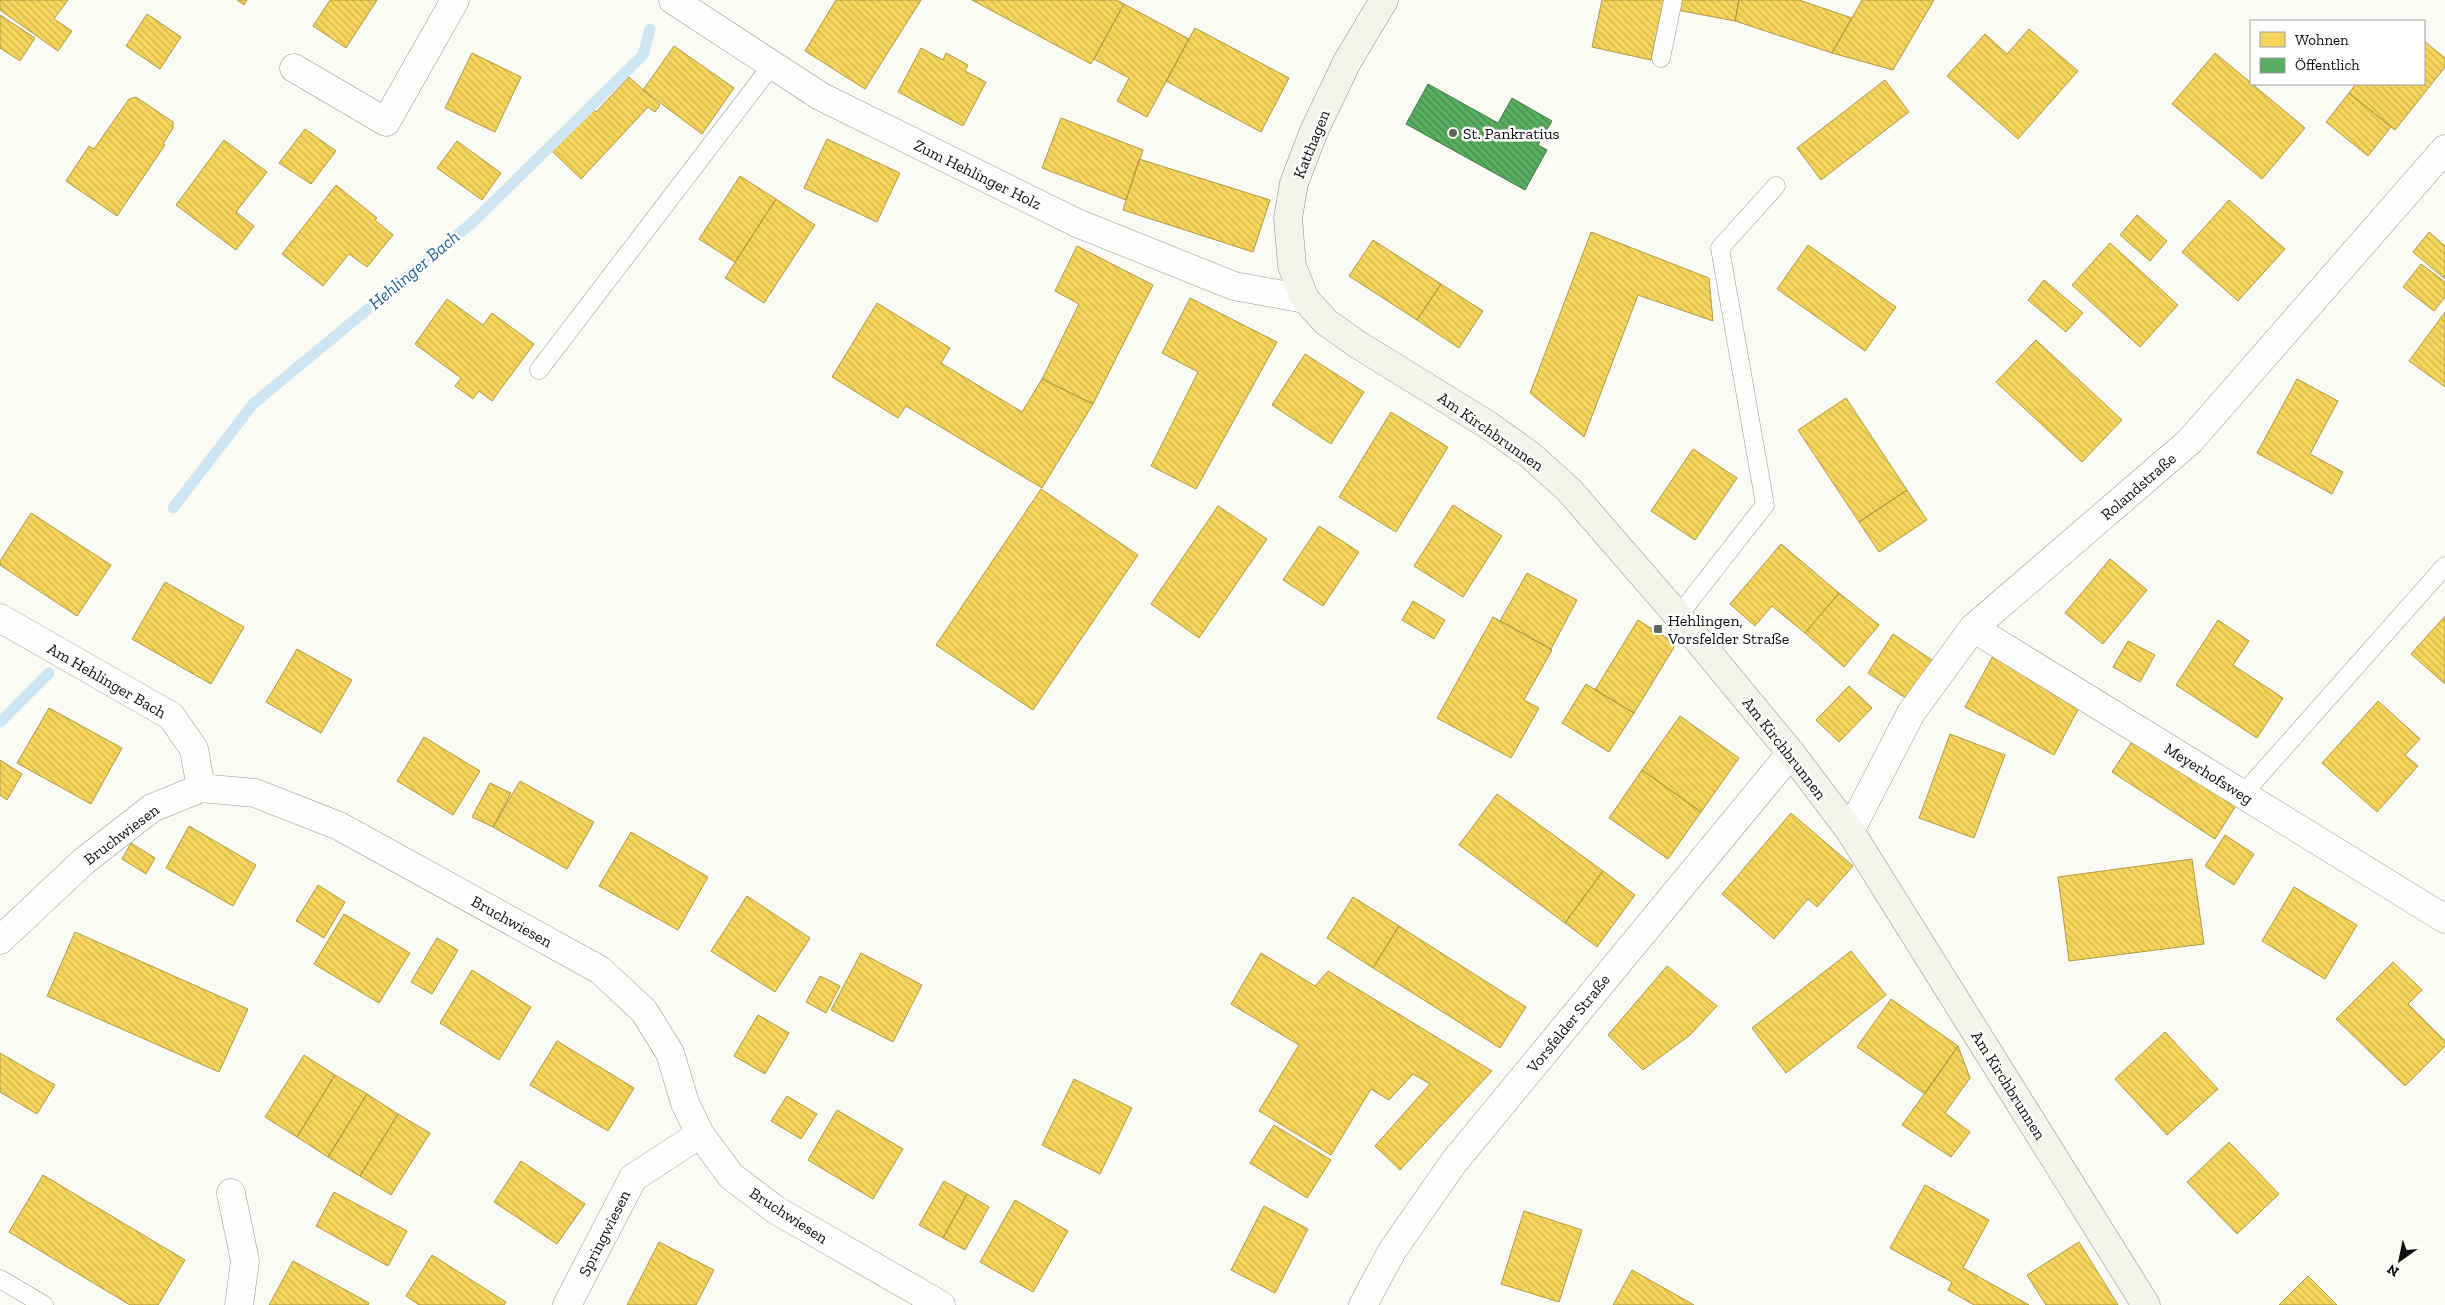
<svg xmlns="http://www.w3.org/2000/svg" width="2445" height="1305" font-family="'Zilla Slab',serif">
	<style>
		.homes { fill: url(#homes-back-hatch); stroke: #b19a45 }
		.public { fill: url(#public-back-hatch); stroke: #447f49 }
		.lines { fill: none; stroke-linecap: round; stroke-linejoin: round }
		.stream { stroke: #cfe5f2; stroke-width: 11 }
		.service-casing { stroke: #969694; stroke-width: 19 }
		.minor-casing { stroke: #969694; stroke-width: 29 }
		.secondary-casing { stroke: #8c8c8a; stroke-width: 29 }
		.service { stroke: #fefefe; stroke-width: 18 }
		.minor { stroke: #fefefe; stroke-width: 28 }
		.secondary { stroke: #f4f4ec; stroke-width: 28 }
		.poi-dot { fill: #626260; stroke: #fff; stroke-width: 2 }
		.labels { text-anchor: middle; stroke-width: 5; stroke-linejoin: round; paint-order: stroke }
		.poi-label { font-size: 16px; fill: #101010; stroke: #fff; text-anchor: start }
		.street-label { font-size: 16px; fill: #101010; stroke: #fff }
		.water-label { font-size: 18px; font-style: italic; fill: #235f98; stroke: #fff }
	</style>
	<defs>
		<pattern id="homes-back-hatch" width="6" height="6" patternUnits="userSpaceOnUse" patternTransform="scale(1.25)"><rect width="6" height="6" fill="#f6d55c"/><path d="M-1 5l2 2M0 0l6 6M5-1l2 2" fill="none" stroke="#d2b64f"/></pattern>
		<pattern id="public-back-hatch" width="6" height="6" patternUnits="userSpaceOnUse" patternTransform="scale(1.25)"><rect width="6" height="6" fill="#5aae61"/><path d="M-1 5l2 2M0 0l6 6M5-1l2 2" fill="none" stroke="#498c4f"/></pattern>
	</defs>
	<rect width="100%" height="100%" fill="#fbfbf6"/>
	<path class="homes" d="M 0,0 L 68,0 L 54,19 L 72,31 L 58,51 L 0,10 Z
		M 237,0 L 247,0 L 244,5 Z
		M 330,0 L 377,0 L 346,48 L 313,26 Z
		M 836,0 L 921,0 L 865,89 L 805,51 Z
		M 972,0 L 1117,0 L 1124,4 L 1091,64 Z
		M 1602,0 L 1664,0 L 1651,60 L 1592,47 Z
		M 1679,0 L 1739,0 L 1735,21 L 1677,10 Z
		M 1739,0 L 1799,0 L 1852,18 L 1832,53 L 1735,21 Z
		M 1862,0 L 1934,0 L 1893,70 L 1832,53 Z
		M 1124,4 L 1189,39 L 1147,117 L 1117,101 L 1129,78 L 1094,59 Z
		M 147,14 L 181,37 L 160,69 L 126,46 Z
		M 0,15 L 35,38 L 20,61 L 0,48 Z
		M 1195,28 L 1289,78 L 1261,132 L 1166,81 Z
		M 2029,29 L 2078,71 L 2018,139 L 1947,76 L 1985,34 L 2007,54 Z
		M 2424,41 L 2445,58 L 2445,67 L 2395,130 L 2349,93 L 2356,84 L 2424,84 Z
		M 674,46 L 734,88 L 702,134 L 643,90 Z
		M 921,48 L 943,60 L 946,53 L 968,65 L 965,71 L 986,82 L 963,126 L 898,92 Z
		M 472,53 L 521,77 L 495,132 L 445,108 Z
		M 2215,53 L 2305,128 L 2262,179 L 2172,104 Z
		M 629,77 L 660,105 L 655,112 L 648,107 L 581,179 L 552,151 L 592,108 L 596,112 Z
		M 1885,80 L 1909,112 L 1821,180 L 1797,148 Z
		M 2349,93 L 2391,127 L 2368,156 L 2326,122 Z
		M 136,97 L 173,122 L 173,128 L 163,144 L 165,145 L 117,216 L 66,181 L 89,146 L 94,149 L 129,99 Z
		M 1061,118 L 1143,150 L 1126,200 L 1042,168 Z
		M 305,129 L 336,151 L 311,184 L 279,163 Z
		M 827,139 L 900,173 L 877,222 L 804,188 Z
		M 224,140 L 267,172 L 236,212 L 254,226 L 236,250 L 176,205 Z
		M 457,141 L 501,173 L 482,200 L 437,168 Z
		M 1139,159 L 1270,200 L 1253,252 L 1123,210 Z
		M 740,176 L 776,199 L 735,262 L 699,239 Z
		M 336,185 L 377,218 L 375,220 L 393,235 L 367,267 L 349,254 L 323,286 L 282,254 Z
		M 776,199 L 815,225 L 764,303 L 725,278 Z
		M 2229,200 L 2285,249 L 2238,301 L 2182,252 Z
		M 2137,215 L 2167,241 L 2150,261 L 2120,235 Z
		M 1591,232 L 1709,278 L 1713,321 L 1638,295 L 1584,437 L 1530,393 Z
		M 2429,232 L 2445,246 L 2445,279 L 2413,252 Z
		M 1373,240 L 1441,284 L 1417,320 L 1349,276 Z
		M 2110,243 L 2178,305 L 2140,347 L 2072,285 Z
		M 1808,245 L 1896,307 L 1865,351 L 1777,289 Z
		M 1077,246 L 1153,285 L 1093,404 L 1042,379 L 1079,304 L 1055,291 Z
		M 2421,264 L 2445,282 L 2445,297 L 2434,311 L 2403,287 Z
		M 2044,280 L 2083,313 L 2066,332 L 2028,300 Z
		M 1441,284 L 1483,311 L 1459,348 L 1417,320 Z
		M 1190,298 L 1277,342 L 1196,489 L 1151,466 L 1198,372 L 1162,353 Z
		M 447,299 L 483,325 L 492,313 L 534,344 L 492,401 L 479,391 L 473,399 L 455,386 L 461,378 L 415,344 Z
		M 877,303 L 950,348 L 941,363 L 1022,412 L 1042,379 L 1093,404 L 1042,488 L 906,406 L 898,418 L 832,377 Z
		M 2445,312 L 2445,387 L 2409,361 Z
		M 2036,340 L 2122,420 L 2082,462 L 1996,382 Z
		M 1305,354 L 1364,392 L 1331,444 L 1272,405 Z
		M 2297,379 L 2338,401 L 2310,454 L 2343,472 L 2332,494 L 2257,453 Z
		M 1846,398 L 1907,490 L 1859,522 L 1798,430 Z
		M 1391,412 L 1448,447 L 1396,532 L 1339,497 Z
		M 1693,449 L 1737,478 L 1695,540 L 1651,511 Z
		M 1041,489 L 1138,555 L 1033,710 L 936,645 Z
		M 1907,490 L 1927,520 L 1879,552 L 1859,522 Z
		M 1453,505 L 1502,536 L 1463,597 L 1414,566 Z
		M 1218,506 L 1267,539 L 1199,638 L 1151,604 Z
		M 31,513 L 111,565 L 77,616 L 0,565 L 0,561 Z
		M 1319,526 L 1359,552 L 1323,606 L 1283,580 Z
		M 1781,544 L 1839,593 L 1805,633 L 1772,606 L 1755,626 L 1730,604 Z
		M 2110,559 L 2147,590 L 2103,644 L 2065,613 Z
		M 1527,573 L 1577,600 L 1551,649 L 1500,621 Z
		M 165,582 L 244,627 L 211,684 L 132,639 Z
		M 1839,593 L 1879,625 L 1844,667 L 1805,633 Z
		M 1413,601 L 1445,620 L 1434,639 L 1402,620 Z
		M 2445,616 L 2445,684 L 2411,654 Z
		M 1493,617 L 1552,650 L 1524,700 L 1539,708 L 1511,758 L 1437,718 Z
		M 1638,620 L 1676,644 L 1634,713 L 1595,690 Z
		M 2218,620 L 2249,641 L 2233,665 L 2283,698 L 2257,738 L 2176,685 Z
		M 1893,634 L 1932,660 L 1907,699 L 1868,673 Z
		M 2128,641 L 2155,655 L 2140,682 L 2113,667 Z
		M 297,649 L 352,680 L 321,733 L 266,702 Z
		M 1994,654 L 2082,702 L 2054,755 L 1965,707 Z
		M 1586,684 L 1634,713 L 1609,752 L 1562,723 Z
		M 1849,686 L 1872,708 L 1839,742 L 1816,720 Z
		M 2378,701 L 2420,739 L 2405,755 L 2418,766 L 2377,812 L 2322,763 Z
		M 49,708 L 122,748 L 91,804 L 17,763 Z
		M 1680,716 L 1739,758 L 1701,812 L 1642,770 Z
		M 1950,734 L 2005,755 L 1974,838 L 1919,818 Z
		M 424,737 L 480,771 L 453,815 L 397,781 Z
		M 2135,737 L 2237,804 L 2215,839 L 2112,772 Z
		M 0,760 L 22,774 L 7,800 L 0,795 Z
		M 1642,770 L 1701,812 L 1668,859 L 1609,818 Z
		M 520,781 L 594,822 L 567,869 L 493,827 Z
		M 490,783 L 511,793 L 493,827 L 472,817 Z
		M 1497,794 L 1603,871 L 1565,923 L 1459,845 Z
		M 1791,813 L 1853,866 L 1817,907 L 1808,899 L 1774,939 L 1722,894 Z
		M 189,826 L 256,865 L 233,906 L 166,868 Z
		M 631,832 L 708,877 L 678,930 L 599,886 Z
		M 2225,835 L 2254,854 L 2234,885 L 2205,866 Z
		M 131,843 L 155,858 L 146,874 L 122,859 Z
		M 2192,859 L 2204,944 L 2069,961 L 2058,877 Z
		M 1603,871 L 1635,895 L 1597,947 L 1565,923 Z
		M 318,885 L 345,902 L 324,938 L 296,921 Z
		M 2294,887 L 2357,925 L 2325,979 L 2262,941 Z
		M 747,896 L 810,938 L 775,992 L 711,951 Z
		M 1353,897 L 1399,926 L 1373,968 L 1327,938 Z
		M 344,914 L 410,953 L 379,1003 L 314,964 Z
		M 1399,926 L 1526,1007 L 1500,1048 L 1373,968 Z
		M 75,932 L 248,1009 L 219,1072 L 47,996 Z
		M 437,938 L 458,950 L 432,994 L 411,982 Z
		M 1851,951 L 1886,995 L 1786,1073 L 1752,1028 Z
		M 861,953 L 922,985 L 893,1042 L 831,1010 Z
		M 1261,953 L 1315,986 L 1328,971 L 1492,1071 L 1400,1170 L 1375,1146 L 1430,1084 L 1413,1074 L 1389,1100 L 1371,1089 L 1331,1155 L 1259,1111 L 1299,1045 L 1231,1004 Z
		M 2393,962 L 2422,990 L 2408,1004 L 2445,1041 L 2445,1046 L 2405,1086 L 2336,1019 Z
		M 1667,966 L 1717,1006 L 1690,1035 L 1643,1070 L 1608,1035 Z
		M 472,970 L 531,1007 L 499,1060 L 440,1023 Z
		M 820,976 L 840,986 L 826,1013 L 806,1002 Z
		M 1891,999 L 1958,1046 L 1925,1094 L 1857,1047 Z
		M 758,1015 L 789,1033 L 765,1074 L 734,1056 Z
		M 2165,1032 L 2218,1089 L 2167,1135 L 2115,1079 Z
		M 557,1041 L 634,1088 L 608,1131 L 530,1085 Z
		M 1958,1046 L 1970,1078 L 1945,1113 L 1970,1132 L 1951,1157 L 1902,1125 Z
		M 0,1053 L 55,1085 L 37,1114 L 0,1092 Z
		M 304,1055 L 335,1075 L 297,1137 L 265,1117 Z
		M 335,1075 L 367,1094 L 328,1157 L 297,1137 Z
		M 1074,1079 L 1132,1108 L 1100,1174 L 1042,1145 Z
		M 367,1094 L 398,1114 L 360,1176 L 328,1157 Z
		M 787,1096 L 817,1114 L 801,1139 L 771,1121 Z
		M 837,1110 L 903,1149 L 873,1199 L 808,1160 Z
		M 398,1114 L 430,1133 L 391,1195 L 360,1176 Z
		M 1274,1125 L 1331,1160 L 1307,1198 L 1250,1163 Z
		M 2229,1142 L 2279,1194 L 2237,1234 L 2187,1182 Z
		M 521,1161 L 585,1204 L 557,1244 L 494,1202 Z
		M 43,1175 L 185,1260 L 158,1305 L 130,1305 L 9,1232 Z
		M 944,1181 L 967,1194 L 943,1238 L 919,1225 Z
		M 1925,1185 L 1989,1220 L 1963,1268 L 2029,1305 L 1974,1305 L 1948,1290 L 1952,1282 L 1890,1248 Z
		M 334,1192 L 407,1231 L 388,1266 L 316,1226 Z
		M 967,1194 L 989,1207 L 965,1250 L 943,1238 Z
		M 1015,1200 L 1068,1231 L 1033,1292 L 980,1262 Z
		M 1264,1206 L 1308,1229 L 1275,1293 L 1231,1270 Z
		M 1524,1211 L 1582,1230 L 1559,1302 L 1501,1284 Z
		M 659,1242 L 714,1270 L 696,1305 L 627,1305 Z
		M 2079,1242 L 2118,1305 L 2046,1305 L 2027,1275 Z
		M 432,1255 L 506,1302 L 504,1305 L 419,1305 L 406,1296 Z
		M 293,1261 L 369,1303 L 368,1305 L 269,1305 Z
		M 1632,1270 L 1694,1305 L 1613,1305 Z
		M 2308,1276 L 2337,1305 L 2279,1305 Z"/>
	<path class="public" d="M 1428,84 L 1498,123 L 1512,98 L 1552,121 L 1538,145 L 1547,150 L 1525,190 L 1406,124 Z"/>
	<g class="lines">
		<path class="stream" d="M 173,508 L 253,404 L 473,222 L 643,55 L 650,29
			M 0,722 L 49,673"/>
		<defs>
			<path id="service" d="M 1661,58 L 1673,0
				M 539,370 L 772,65
				M 1678,616 L 1765,505 L 1720,248 L 1776,186
				M 2243,794 L 2445,566
				M 0,1279 L 44,1305"/>
			<path id="minor" d="M 673,0 L 820,96 L 1077,223 L 1234,286 L 1305,299
				M 294,68 L 386,122 L 455,0
				M 0,618 L 171,716 L 194,749 L 201,788
				M 1973,628 L 2445,919
				M 1850,831 L 1911,713 L 1973,628 L 2190,441 L 2445,149
				M 0,940 L 84,861 L 152,808 L 201,788 L 255,793 L 339,826 L 600,970 L 644,1011 L 670,1053 L 685,1103 L 700,1134 L 731,1176 L 776,1210 L 941,1305
				M 231,1193 L 245,1261 L 239,1305
				M 567,1305 L 633,1178 L 700,1134
				M 1363,1305 L 1392,1251 L 1454,1162 L 1791,753"/>
			<path id="secondary" d="M 1384,0 L 1347,62 L 1314,131 L 1294,183 L 1288,218 L 1292,266 L 1305,299 L 1326,322 L 1357,344 L 1488,425 L 1530,455 L 1569,490 L 1673,610 L 1791,753 L 1850,831 L 2146,1305"/>
		</defs>
		<use href="#service" class="service-casing"/>
		<use href="#minor" class="minor-casing"/>
		<use href="#secondary" class="secondary-casing"/>
		<use href="#service" class="service"/>
		<use href="#minor" class="minor"/>
		<use href="#secondary" class="secondary"/>
	</g>
	<g class="poi-dot">
		<circle cx="1453" cy="133" r="5"/>
		<rect x="1653" y="624" width="10" height="10" rx="2.5"/>
	</g>
	<g class="labels">
		<g class="poi-label">
			<text x="1463" y="139">St. Pankratius</text>
			<text x="1668" y="626">Hehlingen,<tspan x="1668" dy="18">Vorsfelder Straße</tspan></text>
		</g>
		<g class="street-label">
			<text transform="translate(1311 144) rotate(-68)" y="6">Katthagen</text>
			<text transform="translate(978 174) rotate(26)" y="6">Zum Hehlinger Holz</text>
			<text transform="translate(1491 431) rotate(35)" y="6">Am Kirchbrunnen</text>
			<text transform="translate(2138 486) rotate(-41)" y="6">Rolandstraße</text>
			<text transform="translate(107 680) rotate(30)" y="6">Am Hehlinger Bach</text>
			<text transform="translate(1785 748) rotate(52)" y="6">Am Kirchbrunnen</text>
			<text transform="translate(2209 773) rotate(32)" y="6">Meyerhofsweg</text>
			<text transform="translate(121 834) rotate(-37)" y="6">Bruchwiesen</text>
			<text transform="translate(512 921) rotate(29)" y="6">Bruchwiesen</text>
			<text transform="translate(1568 1023) rotate(-51)" y="6">Vorsfelder Straße</text>
			<text transform="translate(2009 1085) rotate(58)" y="6">Am Kirchbrunnen</text>
			<text transform="translate(789 1215) rotate(33)" y="6">Bruchwiesen</text>
			<text transform="translate(604 1233) rotate(-63)" y="6">Springwiesen</text>
		</g>
		<g class="water-label">
			<text transform="translate(414 270) rotate(-40)" y="6">Hehlinger Bach</text>
		</g>
	</g>
	<rect x="2250" y="20" width="175" height="65" fill="#ffffff" stroke="#9f9f9f"/>
	<rect x="2260" y="32" width="25" height="15" fill="#f6d55c" stroke="#9f9f9f"/>
	<text x="2295" y="45" font-size="15" fill="#101010">Wohnen</text>
	<rect x="2260" y="58" width="25" height="15" fill="#5aae61" stroke="#9f9f9f"/>
	<text x="2295" y="70" font-size="15" fill="#101010">Öffentlich</text>
	<g transform="translate(2400 1260) rotate(213)" stroke="#ffffff" stroke-width="4" paint-order="stroke">
	<path d="M0-4L9 19L0 12L-9 19Z" fill="#101010"/>
	<text y="-8" font-size="14" font-weight="bold" text-anchor="middle" fill="#101010">N</text>
	</g>
</svg>
